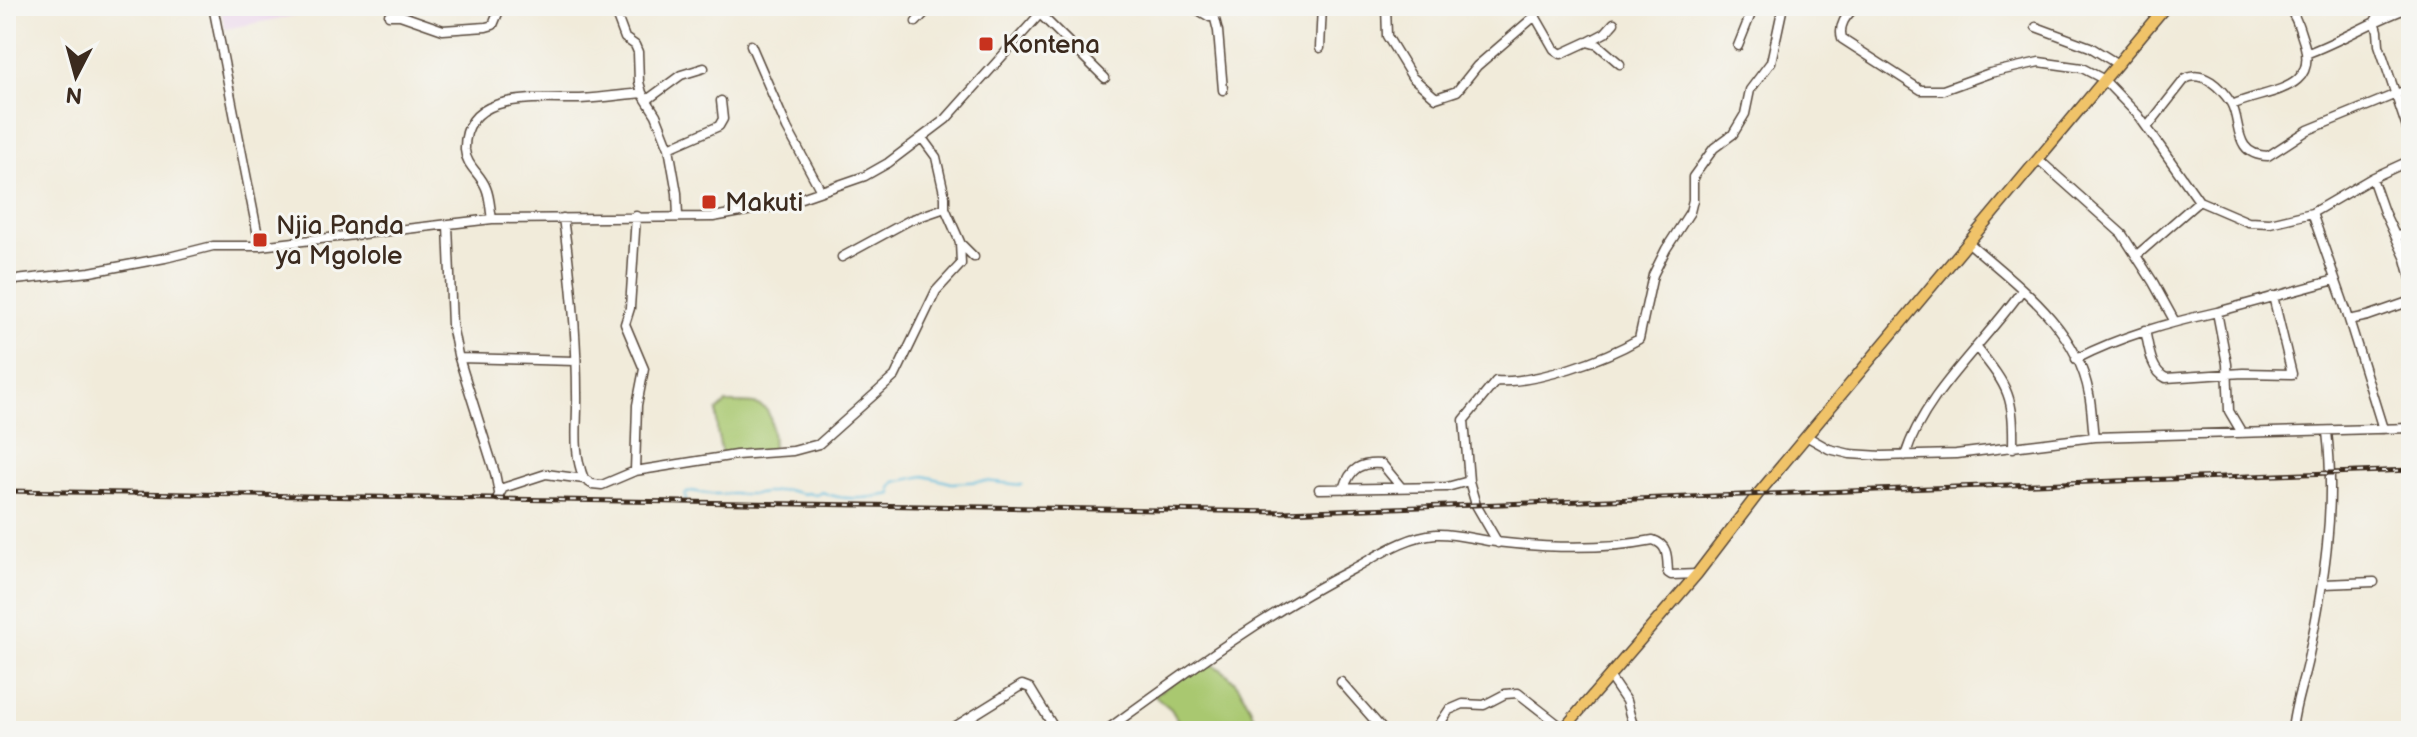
<svg xmlns="http://www.w3.org/2000/svg" width="2417" height="737" font-family="'Balsamiq Sans',sans-serif">
	<style>
		.built { fill: #ead1ec }
		.green { fill: #a9c870; stroke: #727947; stroke-width: 2 }
		.lines { fill: none; stroke-linecap: round; stroke-linejoin: round }
		.stream { stroke: #61bddf; stroke-width: 2 }
		.minor-casing { stroke: #56473a; stroke-width: 11 }
		.major-casing { stroke: #56473a; stroke-width: 13 }
		.minor { stroke: #fff; stroke-width: 8 }
		.major { stroke: #f0c369; stroke-width: 10 }
		.rail-casing { stroke: #3b2a1e; stroke-width: 5 }
		.rail { stroke: #f6f6f2; stroke-width: 2; stroke-dasharray: 6; stroke-linecap: butt }
		.poi-dot { fill: #c8321e; stroke: #f6f6f2; stroke-width: 3 }
		.labels { text-anchor: middle; stroke-width: 6; stroke-linejoin: round; paint-order: stroke }
		.poi-label { font-size: 26px; fill: #3b2a1e; stroke: #f6f6f2; text-anchor: start }
	</style>
	<rect width="100%" height="100%" fill="#f6f6f2"/>
	<filter id="ink" filterUnits="userSpaceOnUse"><feTurbulence type="fractalNoise" baseFrequency=".0125" numOctaves="2"/><feDisplacementMap in="SourceGraphic" scale="16" xChannelSelector="R" yChannelSelector="G"/><feConvolveMatrix kernelMatrix="1 2 1 2 8 2 1 2 1" color-interpolation-filters="sRGB"/></filter>
	<filter id="wash" filterUnits="userSpaceOnUse"><feTurbulence type="fractalNoise" baseFrequency=".006" numOctaves="4" result="noise"/><feDisplacementMap in="SourceGraphic" scale="32" xChannelSelector="R" yChannelSelector="G"/><feGaussianBlur stdDeviation="1.8" result="paint"/><feColorMatrix in="noise" values="0 0 0 0 0 0 0 0 0 0 0 0 0 0 0 0 0 1.4 0 .05"/><feComposite in="paint" operator="in"/></filter>
	<g filter="url(#wash)">
		<rect width="100%" height="100%" fill="#f1ebda"/>
		<path class="built" d="M 220,6 L 317,6 L 318,11 L 225,29 Z"/>
		<path class="green" d="M 726,403 C 773,402 771,407 773,450 L 722,455 L 717,431 L 717,411 Z
			M 1207,663 C 1236,672 1251,703 1258,731 L 1184,731 L 1171,709 L 1154,695 Z"/>
		<g class="lines">
			<path class="stream" d="M 686,500 L 685,494 L 692,491 L 709,494 L 758,494 L 786,490 L 804,494 L 807,493 L 816,495 L 822,492 C 845,502 868,498 892,494 L 891,488 L 895,482 L 924,476 L 952,483 L 985,481 L 1022,485"/>
		</g>
	</g>
	<g filter="url(#ink)">
		<g class="lines">
			<defs>
				<path id="minor" d="M 213,6 L 260,246
					M 613,6 L 625,38 L 635,45 L 638,52 L 639,82 L 642,93 L 656,115 L 669,148 L 677,193 L 678,217
					M 1167,6 L 1181,6
					M 1191,6 L 1210,17 L 1224,6
					M 1386,6 L 1387,36 L 1412,77 L 1436,98 L 1457,91 L 1477,66 L 1535,16 L 1542,6
					M 1856,6 C 1846,16 1838,25 1842,39 L 1921,90 L 1943,90 L 1990,73 L 2039,62 L 2082,68 L 2103,79 L 2138,115 L 2199,201 L 2248,222 L 2270,223 L 2312,213 L 2372,178 L 2411,160
					M 2378,6 L 2378,16 L 2375,21 L 2378,31 L 2379,45 L 2411,140
					M 1040,14 L 1105,78
					M 389,15 L 400,15 L 443,30 L 486,27 L 493,25 L 501,6
					M 1214,15 L 1218,31 L 1223,90
					M 1535,16 L 1554,49 L 1561,54 L 1587,42 L 1598,45 L 1620,64
					M 916,22 L 931,6
					M 2036,27 L 2090,47 L 2116,63
					M 1588,42 L 1605,33 L 1614,23
					M 751,45 L 787,128 L 821,191
					M 1738,46 L 1754,6
					M 1320,48 L 1322,6
					M 2308,53 C 2343,40 2375,19 2411,7
					M 647,100 L 681,75 L 704,68
					M 2232,105 C 2266,89 2321,93 2303,40 C 2299,28 2296,15 2287,6
					M 2148,126 L 2185,79 C 2203,69 2221,88 2231,103 C 2242,122 2232,155 2268,156 L 2308,130 L 2411,88
					M 669,148 L 719,126 L 723,119 L 721,101
					M 2038,159 L 2122,234 L 2153,282 L 2175,322
					M 2372,178 L 2384,212 L 2406,259 L 2411,278
					M 2312,213 L 2346,310 L 2383,429
					M 563,218 C 571,276 577,334 577,393 C 578,423 572,450 584,479
					M 492,219 C 490,209 490,197 486,188 C 481,174 466,166 465,150 C 463,89 540,100 580,99 C 601,98 621,95 642,93
					M 448,225 L 452,325 L 458,355 L 495,473 L 499,493
					M 2397,236 L 2411,232
					M 1968,242 C 2017,285 2077,327 2089,394 C 2092,408 2092,423 2094,437
					M 960,243 L 974,257
					M 2137,255 L 2199,201
					M 842,257 L 910,220 L 945,208
					M 6,281 L 90,272 L 165,258 L 213,246 L 260,246 L 492,219 L 713,217 L 781,205 L 865,176 L 888,163 L 946,119 L 1047,6
					M 2349,320 L 2368,316 L 2411,301
					M 2145,330 C 2149,347 2150,370 2166,378 L 2243,373 L 2292,374 L 2273,296
					M 1977,348 C 2009,388 2014,397 2013,448
					M 459,358 L 575,361
					M 2076,359 C 2121,336 2168,323 2217,312
					M 2242,433 L 2229,411 L 2227,364 L 2217,312 L 2335,280
					M 1806,436 L 1829,449 L 1850,454 L 1882,456 L 1956,454 L 2094,437 L 2411,428
					M 1905,456 C 1924,394 1985,343 2022,290
					M 635,471 L 637,405 L 644,369 L 625,324 L 630,308 L 636,216
					M 1319,489 L 1447,487 L 1469,481
					M 1344,489 C 1350,468 1361,462 1382,464 L 1401,487
					M 498,497 L 503,488 L 546,474 L 584,479 L 592,484 L 602,485 L 635,471 L 736,455 L 793,451 L 819,444 L 895,376 L 936,291 L 961,264 L 960,242 L 945,208 L 945,197 L 936,157 L 922,138
					M 1498,543 L 1476,505 L 1469,481 L 1464,420 L 1496,381 C 1535,384 1605,359 1639,339 L 1653,275 L 1666,249 L 1690,212 L 1693,200 L 1693,177 L 1714,148 L 1733,134 L 1745,114 L 1750,90 L 1771,62 L 1783,6
					M 2324,584 L 2374,582
					M 1609,676 L 1626,701 L 1632,722 L 1640,731
					M 1341,682 L 1384,731
					M 948,731 L 1022,685 L 1030,688 L 1056,731
					M 1105,731 C 1185,673 1265,614 1353,569 C 1379,555 1406,536 1436,534 C 1456,533 1477,540 1496,542 C 1548,548 1602,550 1653,540 C 1669,545 1667,558 1668,573 L 1671,575 L 1697,574
					M 1435,731 L 1449,710 L 1463,704 L 1484,705 L 1505,694 L 1518,693 L 1564,729
					M 2292,731 C 2294,706 2303,683 2308,659 C 2324,584 2336,508 2327,432"/>
				<path id="major" d="M 1562,731 L 1697,574 L 1758,494 L 2166,6"/>
			</defs>
			<use href="#minor" class="minor-casing"/>
			<use href="#major" class="major-casing"/>
			<use href="#minor" class="minor"/>
			<use href="#major" class="major"/>
			<defs>
				<path id="rail" d="M 6,491 L 1284,512 L 2411,470"/>
			</defs>
			<use href="#rail" class="rail-casing"/>
			<use href="#rail" class="rail"/>
		</g>
	</g>
	<g class="poi-dot">
		<rect x="978" y="36" width="16" height="16" rx="4"/>
		<rect x="701" y="194" width="16" height="16" rx="4"/>
		<rect x="252" y="232" width="16" height="16" rx="4"/>
	</g>
	<g class="labels">
		<g class="poi-label">
			<text x="1002" y="53">Kontena</text>
			<text x="725" y="211">Makuti</text>
			<text x="276" y="234">Njia Panda<tspan x="276" dy="30">ya Mgolole</tspan></text>
		</g>
	</g>
	<rect width="2417" height="737" fill="none" stroke="#f6f6f2" stroke-width="32"/>
	<g transform="translate(76 76) rotate(186)" stroke="#f6f6f2" stroke-width="6" paint-order="stroke">
	<path d="M0-6L14 30L0 20L-14 30Z" fill="#3b2a1e"/>
	<text y="-12" font-size="22" font-weight="bold" text-anchor="middle" fill="#3b2a1e">N</text>
	</g>
</svg>
